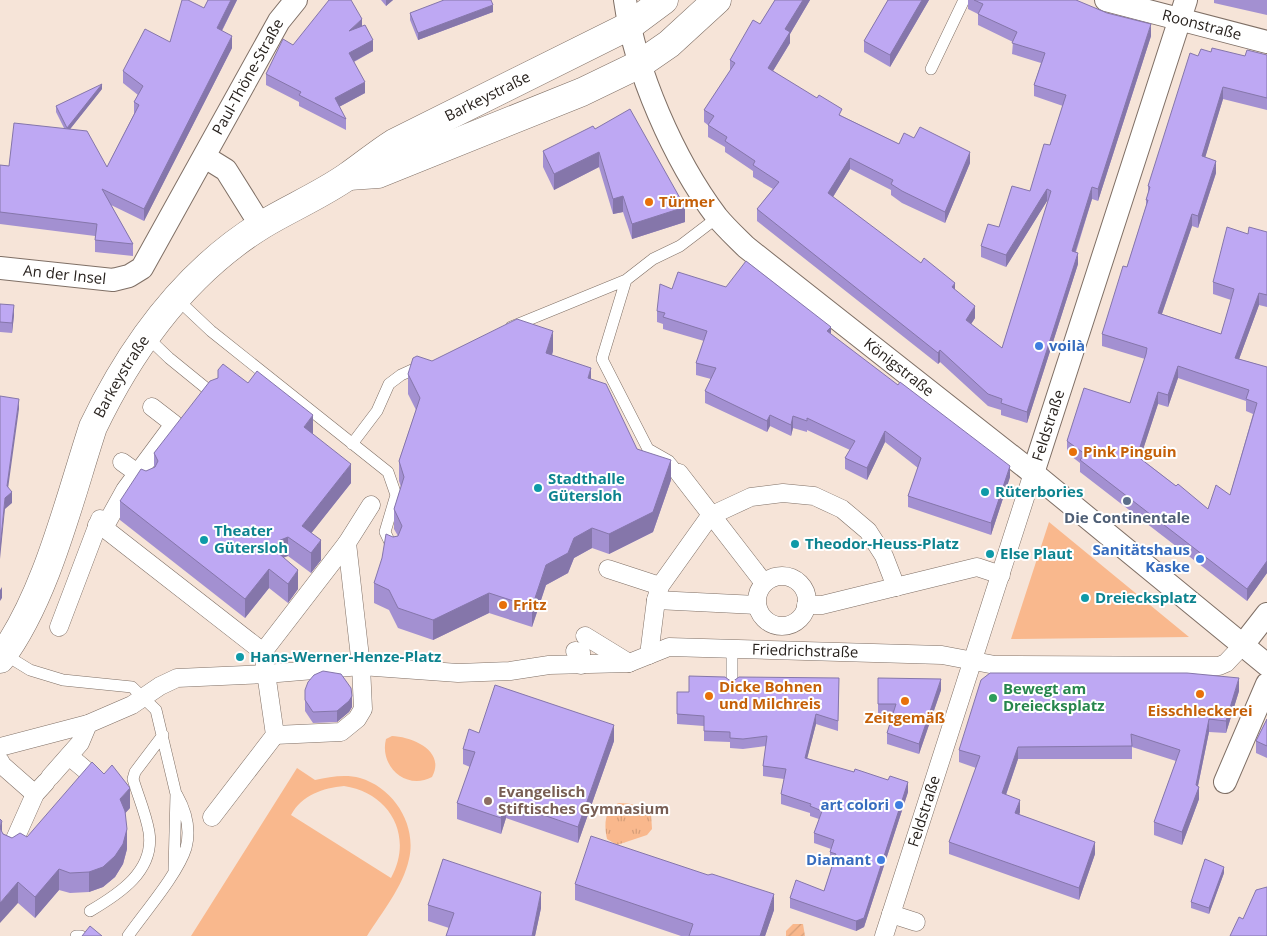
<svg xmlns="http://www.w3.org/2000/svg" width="1267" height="936" font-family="'Open Sans',sans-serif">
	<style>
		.grass { fill: #f9b88d; fill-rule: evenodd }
		.park { fill: url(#park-tufts) }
		.garden { fill: url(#garden-furrows) }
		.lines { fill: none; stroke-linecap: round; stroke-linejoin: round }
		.service-casing { stroke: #7f6f65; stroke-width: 12 }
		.pedestrian-casing { stroke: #7f6f65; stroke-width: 19 }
		.minor-casing { stroke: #7f6f65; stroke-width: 24 }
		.tertiary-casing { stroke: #7f6f65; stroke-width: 29 }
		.service { stroke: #fff; stroke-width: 11 }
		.pedestrian { stroke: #fff; stroke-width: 18 }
		.minor { stroke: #fff; stroke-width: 22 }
		.tertiary { stroke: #fff; stroke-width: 28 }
		.wall { fill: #a390d1; fill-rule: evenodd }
		.shaded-wall { fill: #8576aa }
		.building { fill: #bea8f3; stroke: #8576aa; fill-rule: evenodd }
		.food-dot { fill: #e8710a; stroke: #fff; stroke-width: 2 }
		.shop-dot { fill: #3f7fe0; stroke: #fff; stroke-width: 2 }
		.culture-dot { fill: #0f9aa8; stroke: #fff; stroke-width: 2 }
		.service-dot { fill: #5c6f8a; stroke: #fff; stroke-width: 2 }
		.leisure-dot { fill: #2e9e5b; stroke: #fff; stroke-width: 2 }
		.education-dot { fill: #8d6e63; stroke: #fff; stroke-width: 2 }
		.labels { text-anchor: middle; stroke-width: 4; stroke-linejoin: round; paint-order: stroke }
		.street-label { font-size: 15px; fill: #28221e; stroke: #fff }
		.food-label { font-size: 15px; font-weight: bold; fill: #c56008; stroke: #fff; text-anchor: start }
		.shop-label { font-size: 15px; font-weight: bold; fill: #366cbe; stroke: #fff; text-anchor: end }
		.culture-label { font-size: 15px; font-weight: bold; fill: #0d838f; stroke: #fff; text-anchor: start }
		.service-label { font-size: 15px; font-weight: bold; fill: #4e5e75; stroke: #fff }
		.leisure-label { font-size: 15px; font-weight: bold; fill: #27864d; stroke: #fff; text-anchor: start }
		.education-label { font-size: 15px; font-weight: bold; fill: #785e54; stroke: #fff; text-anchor: start }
	</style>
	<defs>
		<pattern id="park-tufts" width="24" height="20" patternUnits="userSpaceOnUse" patternTransform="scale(1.25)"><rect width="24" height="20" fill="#f9b88d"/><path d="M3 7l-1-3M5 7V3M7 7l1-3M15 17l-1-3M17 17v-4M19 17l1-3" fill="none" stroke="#d59e79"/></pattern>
		<pattern id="garden-furrows" width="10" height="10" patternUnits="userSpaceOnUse" patternTransform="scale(1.25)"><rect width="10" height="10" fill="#f9b88d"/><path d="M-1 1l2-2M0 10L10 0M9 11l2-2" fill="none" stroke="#d59e79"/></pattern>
	</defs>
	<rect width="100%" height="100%" fill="#f6e4d8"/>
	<path class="grass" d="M 1049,522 L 1189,637 L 1011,639 Z
		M 392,736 C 413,737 446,751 432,777 C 406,791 379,766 386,739 Z
		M 297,768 L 315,780 C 330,777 345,774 360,778 C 394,788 417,825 409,859 C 403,887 382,912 367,936 L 191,936 ZM 344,786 C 390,793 414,836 391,878 L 291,815 C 302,795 323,788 344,786 Z"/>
	<path class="park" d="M 619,803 C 632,803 640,806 651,814 L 652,829 L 647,835 L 617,845 L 607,839 C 604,825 604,808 619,803 Z"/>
	<path class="garden" d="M 793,924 L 803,924 L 805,936 L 786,936 L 786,931 Z"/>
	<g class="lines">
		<defs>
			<path id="service" d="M 931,69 L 964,0
				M 626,280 L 602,359 L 648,449 L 669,461 L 679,473
				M 177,299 L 211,331 L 388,472 L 396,495 L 385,532 L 393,549
				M 511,327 L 626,280 L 653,259 L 680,246 L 718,217
				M 146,336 L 169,358 L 212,393
				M 352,444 L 377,411 L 389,384 L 401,375 L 423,365
				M 4,654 L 30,670 L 63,680 L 132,687 L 156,710 L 176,794 L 174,870
				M 732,684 L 732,650
				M 90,911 C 119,894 155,871 149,832 C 146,814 138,796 133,779 L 135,772 L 163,735
				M 76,936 L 81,936
				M 128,936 C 144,913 178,874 186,848 C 191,829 186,811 177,795"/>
			<g id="pedestrian">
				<path d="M 122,462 L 147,480"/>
				<path d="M 679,473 L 764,583"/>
				<path d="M 97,525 L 104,528 L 263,652"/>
				<path d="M 104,528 L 125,490 L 174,424 L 152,407"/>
				<path d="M 608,569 L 660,586"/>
				<circle cx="782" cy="601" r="25"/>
				<path d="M 656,600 L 757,605"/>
				<path d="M 806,605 L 822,605 L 977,567 L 1001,575"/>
				<path d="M 59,627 L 100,519"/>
				<path d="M 585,636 L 629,663"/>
				<path d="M 575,651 L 581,652 L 581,665"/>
				<path d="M 649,655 L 656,600 L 660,586 L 710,516 L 751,497 L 783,493 L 814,496 L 842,509 L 868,531 L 884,556 L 896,587"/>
				<path d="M 275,735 L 341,732 L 357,719 L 363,709 L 361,666 L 347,543 L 371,505"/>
				<path id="s1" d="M 0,747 L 88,724 L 132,705 L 160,686 L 177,678 L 266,674 L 361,666 L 458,673 L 510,671 L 549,665 L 629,663 L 669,647 L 942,655 L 995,665 L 1219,666 L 1226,663 L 1242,646"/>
				<path d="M 69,756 L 88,772"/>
				<path d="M 0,761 L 2,765 L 35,794"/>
				<path d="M 50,777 L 80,743 L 88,724"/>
				<path d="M 212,817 L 275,735 L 263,652 L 347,543"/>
				<path d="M 11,848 L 35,794 L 46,782"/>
				<path d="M 891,914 L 916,922"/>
				<path id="s2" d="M 884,936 L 1033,473"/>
			</g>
			<g id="minor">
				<path id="s3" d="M 625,0 C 635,71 674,160 717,217 C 726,228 736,237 746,247 L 1033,473 L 1267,665"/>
				<path id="s4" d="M 1106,0 L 1267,42"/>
				<path d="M 205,157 L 226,170 L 261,226"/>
				<path id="s5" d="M 0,268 L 113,280 L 129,276 L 142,268 L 279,21 L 296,0"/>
				<path id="s6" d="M 1033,473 L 1186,0"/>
				<path d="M 1242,646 L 1267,614"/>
				<path d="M 1225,782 L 1267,684"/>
			</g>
			<g id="tertiary">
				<path d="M 349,176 L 378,174 L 582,92 L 640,64 L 669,44 L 717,0"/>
				<path id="s7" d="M 0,659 C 46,598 69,500 93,427 C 131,348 186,272 262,225 C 290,208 321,195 348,176 C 364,165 378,153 394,143 L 629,26 L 664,0"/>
			</g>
		</defs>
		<use href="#service" class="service-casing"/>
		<use href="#pedestrian" class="pedestrian-casing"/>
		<use href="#minor" class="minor-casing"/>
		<use href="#tertiary" class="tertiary-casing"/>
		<use href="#service" class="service"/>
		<use href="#pedestrian" class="pedestrian"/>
		<use href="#minor" class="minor"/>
		<use href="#tertiary" class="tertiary"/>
	</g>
	<path class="wall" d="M 208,0 L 237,0 L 222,31 L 232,48 L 144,221 L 111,205 L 133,244 L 133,256 L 95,252 L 95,236 L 0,224 L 0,165 L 9,166 L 64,128 L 56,112 L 56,106 L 102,89 L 70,129 L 107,167 L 134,114 L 134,102 L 138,95 L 123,83 L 123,71 L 170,42 L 204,8 Z
		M 381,0 L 393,0 L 386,6 Z
		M 775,0 L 810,0 L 790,34 L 790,43 L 773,71 L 842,116 L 899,144 L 914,138 L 970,163 L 945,223 L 902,203 L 891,195 L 891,190 L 850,169 L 833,197 L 955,290 L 975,318 L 971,324 L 1002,348 L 1048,201 L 1047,201 L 1006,267 L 981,257 L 981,246 L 999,227 L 1030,191 L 1050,145 L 1063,106 L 1034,96 L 1034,85 L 1041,63 L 1012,54 L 1013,42 L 978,25 L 978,14 L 968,9 L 968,0 L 1076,0 L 1151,36 L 1098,201 L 1092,199 L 1076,252 L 1078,264 L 1027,423 L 1001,415 L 1001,410 L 988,406 L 940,362 L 938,364 L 757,221 L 757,209 L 773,189 L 753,177 L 753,171 L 725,152 L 725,147 L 708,137 L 708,125 L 704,122 L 704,110 L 730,71 L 730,60 L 760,24 Z
		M 888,0 L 929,0 L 890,67 L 864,52 L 864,41 Z
		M 1214,0 L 1267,0 L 1267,15 L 1214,3 Z
		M 493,12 L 418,40 L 410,20 L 410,13 Z
		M 362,26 L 373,51 L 354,62 L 365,93 L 339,107 L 346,119 L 346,130 L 299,106 L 299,102 L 266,85 L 266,74 L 293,45 Z
		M 1211,52 L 1245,56 L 1267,55 L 1267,110 L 1223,99 L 1205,157 L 1216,173 L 1198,228 L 1192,226 L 1162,314 L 1221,334 L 1231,300 L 1213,294 L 1213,282 L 1248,234 L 1267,232 L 1267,307 L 1259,305 L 1239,359 L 1267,367 L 1267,573 L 1247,601 L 1080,472 L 1080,463 L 1067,453 L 1067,441 L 1130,403 L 1145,359 L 1102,346 L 1102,334 L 1127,267 L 1146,206 L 1146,200 L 1148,193 L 1148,186 L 1198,56 ZM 1178,378 L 1246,401 L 1246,411 L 1253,414 L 1230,495 L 1208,509 L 1176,486 L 1140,458 L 1158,404 L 1168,407 Z
		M 595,129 L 685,222 L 632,239 L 623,212 L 613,214 L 599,167 L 554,190 L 543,167 L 543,151 Z
		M 672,289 L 831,334 L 1010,477 L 991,535 L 908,507 L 908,496 L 918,468 L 885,442 L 867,480 L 845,469 L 845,458 L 850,450 L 807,430 L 807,432 L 793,428 L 791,436 L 770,426 L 767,432 L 705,403 L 705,391 L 711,379 L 696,375 L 696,363 L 704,341 L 663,329 L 663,324 L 657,322 L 657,311 Z
		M 0,304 L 14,315 L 12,333 L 0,332 Z
		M 553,351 L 552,355 L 591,379 L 637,449 L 671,480 L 653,532 L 609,554 L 592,548 L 574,558 L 568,573 L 546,585 L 532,627 L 489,613 L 433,640 L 398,628 L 389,610 L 374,603 L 374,583 L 393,537 L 398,536 L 394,529 L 394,509 L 401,487 L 399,481 L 399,461 L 416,410 L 408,394 L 408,374 L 432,361 Z
		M 218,378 L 313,434 L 351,483 L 311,533 L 321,560 L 311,573 L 288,556 L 283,557 L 298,589 L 288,603 L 269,588 L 245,618 L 120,520 L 120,501 L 146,471 L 154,468 L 154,453 Z
		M 839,678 L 838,731 L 816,724 L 807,758 L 908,792 L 864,927 L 856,931 L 790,908 L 790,898 L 824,891 L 833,863 L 830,862 L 830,852 L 831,849 L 814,843 L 814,833 L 819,819 L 810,816 L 810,813 L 781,804 L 781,794 L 784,779 L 763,776 L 763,766 L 766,746 L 743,749 L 730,748 L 730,742 L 704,741 L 704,726 L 677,724 L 677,692 L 689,692 L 732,682 Z
		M 878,678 L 941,690 L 919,754 L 887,744 L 887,733 L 893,715 L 878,715 Z
		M 305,690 L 352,707 L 349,712 L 337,722 L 313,723 L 305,711 Z
		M 1239,691 L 1226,733 L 1209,732 L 1198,786 L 1199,799 L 1182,845 L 1154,835 L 1154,822 L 1176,761 L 1132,747 L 1132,759 L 1018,759 L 1006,795 L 1020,812 L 1019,815 L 1095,854 L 1079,900 L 949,854 L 949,842 L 976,768 L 959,762 L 959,750 Z
		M 1267,719 L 1267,758 L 1256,753 L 1256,741 Z
		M 479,733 L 614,741 L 578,843 L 506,818 L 501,834 L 457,819 L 457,803 L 470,767 L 463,764 L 463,749 Z
		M 130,808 L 125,813 L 127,849 L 123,864 L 115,877 L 103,887 L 89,892 L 70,893 L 59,890 L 35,918 L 18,903 L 2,833 L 12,838 L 27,837 Z
		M 1224,873 L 1209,914 L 1191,908 L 1191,902 Z
		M 575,884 L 774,910 L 765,936 L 681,936 L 575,900 Z
		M 428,905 L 541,908 L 535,936 L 446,936 L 449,928 L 428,921 Z"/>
	<path class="shaded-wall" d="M 231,0 L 237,0 L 217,40 L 217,28 Z
		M 386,0 L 393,0 L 386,6 Z
		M 803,0 L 810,0 L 790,34 L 790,43 L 768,79 L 768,68 L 785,29 Z
		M 922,0 L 929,0 L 890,67 L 890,55 Z
		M 493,5 L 493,12 L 418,40 L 418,33 Z
		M 362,19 L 362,30 L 349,31 Z
		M 1151,24 L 1151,36 L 1098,201 L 1098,189 Z
		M 232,36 L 232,48 L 144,221 L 144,209 Z
		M 373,40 L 373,51 L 349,64 L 349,53 Z
		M 365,82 L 365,93 L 335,109 L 335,98 Z
		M 102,84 L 102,89 L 67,133 L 67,128 Z
		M 1223,87 L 1223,99 L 1202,168 L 1202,156 Z
		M 599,152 L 599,167 L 554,190 L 554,174 Z
		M 970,152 L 970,163 L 945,223 L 945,212 Z
		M 850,158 L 850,169 L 828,205 L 828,193 Z
		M 1216,161 L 1216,173 L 1198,228 L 1198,216 Z
		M 1092,187 L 1092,199 L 1072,262 L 1072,251 Z
		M 1047,189 L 1047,201 L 1006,267 L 1006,255 Z
		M 623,196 L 623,212 L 613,214 L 613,199 Z
		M 685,207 L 685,222 L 632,239 L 632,224 Z
		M 1192,214 L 1192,226 L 1158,325 L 1158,313 Z
		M 1078,253 L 1078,264 L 1027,423 L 1027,412 Z
		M 955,283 L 955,295 L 952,287 Z
		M 1259,293 L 1259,305 L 1235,370 L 1235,358 Z
		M 14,305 L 14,315 L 12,333 L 12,323 Z
		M 975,306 L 975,318 L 966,332 L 966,320 Z
		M 831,327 L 831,338 L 827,331 Z
		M 553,331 L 553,351 L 546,373 L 546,353 Z
		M 940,350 L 940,362 L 938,364 L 938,353 Z
		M 1178,366 L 1178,378 L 1168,407 L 1168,395 Z
		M 591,368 L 591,388 L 588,378 Z
		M 1158,392 L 1158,404 L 1137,468 L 1137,456 Z
		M 19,399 L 19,409 L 7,496 L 12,492 L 12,503 L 5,509 L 0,559 L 0,549 L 5,498 Z
		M 313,415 L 313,434 L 304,446 L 304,427 Z
		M 770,415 L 770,426 L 767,432 L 767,421 Z
		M 793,416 L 793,428 L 791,436 L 791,425 Z
		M 885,431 L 885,442 L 867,480 L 867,468 Z
		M 671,460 L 671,480 L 653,532 L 609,554 L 609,534 Z
		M 351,464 L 351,483 L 302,545 L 302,526 Z
		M 1010,466 L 1010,477 L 991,535 L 991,523 Z
		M 592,528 L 592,548 L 574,558 L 568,573 L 546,585 L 532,627 L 532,607 L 546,565 L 574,538 Z
		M 288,537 L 288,556 L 278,560 L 276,551 L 278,541 Z
		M 321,540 L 321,560 L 311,573 L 311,553 Z
		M 1267,561 L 1267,573 L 1247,601 L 1247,589 Z
		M 269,569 L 269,588 L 245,618 L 245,599 Z
		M 298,570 L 298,589 L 288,603 L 288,584 Z
		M 2,587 L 2,598 L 0,601 L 0,590 Z
		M 489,593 L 489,613 L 433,640 L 433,620 Z
		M 1239,678 L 1239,691 L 1226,733 L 1226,721 Z
		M 941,679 L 941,690 L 919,754 L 919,744 Z
		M 352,696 L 352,707 L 349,712 L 337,722 L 337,711 Z
		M 816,714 L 816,724 L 805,767 L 805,758 Z
		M 1209,719 L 1209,732 L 1196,795 L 1199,787 L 1199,799 L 1182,845 L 1182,832 L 1196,785 Z
		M 614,725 L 614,741 L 578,843 L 578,827 Z
		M 1018,747 L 1018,759 L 1002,806 L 1002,793 Z
		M 908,782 L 908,792 L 864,927 L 856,931 L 856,921 Z
		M 130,788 L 130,808 L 120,819 L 120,799 Z
		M 1020,800 L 1020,812 L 1015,826 L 1015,813 Z
		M 506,802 L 506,818 L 501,834 L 501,818 Z
		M 2,821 L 2,841 L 0,828 Z
		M 127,829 L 127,849 L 123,864 L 115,877 L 103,887 L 89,892 L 89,872 Z
		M 1095,842 L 1095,854 L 1079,900 L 1079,888 Z
		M 1224,867 L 1224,873 L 1209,914 L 1209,908 Z
		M 59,869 L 59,890 L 35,918 L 35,897 Z
		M 18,882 L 18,903 L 0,923 L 0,903 Z
		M 541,892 L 541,908 L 535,936 L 532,936 Z
		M 774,894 L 774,910 L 765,936 L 760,936 Z"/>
	<path class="building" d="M 182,0 L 188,0 L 204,8 L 208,0 L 231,0 L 217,28 L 232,36 L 144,209 L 102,189 L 133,244 L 95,240 L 97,224 L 0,212 L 0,165 L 9,166 L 14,123 L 87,131 L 107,167 L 139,105 L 134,102 L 143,86 L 123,71 L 145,29 L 170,42 Z
		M 329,0 L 351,0 L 362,19 L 349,31 L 365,25 L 373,40 L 349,53 L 365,82 L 335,98 L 346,119 L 299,95 L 301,92 L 266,74 L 283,39 L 293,45 Z
		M 444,0 L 491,0 L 493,5 L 418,33 L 410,13 Z
		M 775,0 L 803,0 L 785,29 L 790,32 L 768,68 L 817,98 L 819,95 L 842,109 L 839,115 L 899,144 L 904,133 L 914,138 L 920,127 L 970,152 L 945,212 L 902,191 L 891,184 L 893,180 L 850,158 L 828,193 L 921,263 L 924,258 L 955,283 L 952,287 L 975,306 L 966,320 L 1002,348 L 1051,191 L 1047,189 L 1006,255 L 981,246 L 988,224 L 999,227 L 1012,186 L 1030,191 L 1044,144 L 1050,145 L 1066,95 L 1034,85 L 1045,53 L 1012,43 L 1017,32 L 978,14 L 983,4 L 974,0 L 1076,0 L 1107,13 L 1151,24 L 1098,189 L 1092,187 L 1072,251 L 1078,253 L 1027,412 L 1001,403 L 1002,399 L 988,394 L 940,350 L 938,353 L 757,209 L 779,182 L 753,165 L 755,161 L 725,141 L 727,137 L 708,125 L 714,116 L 704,110 L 735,63 L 730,60 L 753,20 L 760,24 Z
		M 888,0 L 922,0 L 890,55 L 864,41 Z
		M 1212,48 L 1245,56 L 1247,50 L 1267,55 L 1267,98 L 1223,87 L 1202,156 L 1216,161 L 1198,216 L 1192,214 L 1158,313 L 1221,334 L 1234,289 L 1213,282 L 1227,227 L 1248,234 L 1249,227 L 1267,232 L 1267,295 L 1259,293 L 1235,358 L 1267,367 L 1267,561 L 1247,589 L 1080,460 L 1085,454 L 1067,441 L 1084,388 L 1130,403 L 1146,354 L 1147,348 L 1102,334 L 1123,266 L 1127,267 L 1148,200 L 1146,200 L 1150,187 L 1148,186 L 1190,53 L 1198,56 L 1201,49 L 1211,52 ZM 1178,366 L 1249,390 L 1246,399 L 1257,403 L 1230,495 L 1216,485 L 1208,509 L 1178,484 L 1176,486 L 1137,456 L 1158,392 L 1168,395 Z
		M 102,84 L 67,128 L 56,106 Z
		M 630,109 L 685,207 L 632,224 L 623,196 L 613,199 L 599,152 L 554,174 L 543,151 L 593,126 L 595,129 Z
		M 746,261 L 831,327 L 827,331 L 898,385 L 900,382 L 1010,466 L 991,523 L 908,496 L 921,458 L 885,431 L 867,468 L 845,458 L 855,441 L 807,418 L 807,421 L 793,416 L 791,425 L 770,415 L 767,421 L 705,391 L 716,368 L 696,363 L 707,331 L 663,317 L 665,313 L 657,311 L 660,284 L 672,289 L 678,272 L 726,287 Z
		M 0,304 L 14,305 L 12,323 L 0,322 Z
		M 517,319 L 553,331 L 546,353 L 591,368 L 588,378 L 606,384 L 637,449 L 671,460 L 653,512 L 609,534 L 592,528 L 574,538 L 568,553 L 546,565 L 532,607 L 489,593 L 433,620 L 398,608 L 389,590 L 374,583 L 382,558 L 386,534 L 393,537 L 398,536 L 402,526 L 394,509 L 404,477 L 399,461 L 420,398 L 408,374 L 413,358 L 417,356 L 432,361 Z
		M 223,364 L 248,383 L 257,371 L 313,415 L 304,427 L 351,464 L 302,526 L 321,540 L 311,553 L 288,537 L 278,541 L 276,551 L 298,570 L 288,584 L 269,569 L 245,599 L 120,501 L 141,469 L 146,471 L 155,467 L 158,461 L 154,453 L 210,381 L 218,378 L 218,370 Z
		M 0,396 L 19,399 L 7,486 L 12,492 L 5,498 L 0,549 Z
		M 323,671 L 341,674 L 351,688 L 352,696 L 349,701 L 337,711 L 313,712 L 305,700 L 305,690 L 308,682 L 314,675 Z
		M 990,673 L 1187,673 L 1239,678 L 1226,721 L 1209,719 L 1196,785 L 1199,787 L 1182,832 L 1154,822 L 1180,750 L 1131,734 L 1132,746 L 1018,747 L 1002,793 L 1020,800 L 1015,813 L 1095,842 L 1079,888 L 949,842 L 980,756 L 959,750 L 981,680 Z
		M 689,676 L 725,677 L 732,682 L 739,677 L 839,678 L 838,721 L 816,714 L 805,758 L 854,772 L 855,769 L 888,780 L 890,776 L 908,782 L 864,918 L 856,921 L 790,898 L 796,880 L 824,891 L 836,854 L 830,852 L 834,840 L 814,833 L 822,811 L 810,806 L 811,804 L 781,794 L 786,769 L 763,766 L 767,736 L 743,739 L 730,738 L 730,732 L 704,731 L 704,716 L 677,714 L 677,692 L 689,692 Z
		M 878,678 L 941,679 L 919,744 L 887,733 L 896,704 L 878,704 Z
		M 495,685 L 614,725 L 578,827 L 506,802 L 501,818 L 457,803 L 475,752 L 463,749 L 469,729 L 479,733 Z
		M 1267,719 L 1267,746 L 1256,741 Z
		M 92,762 L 104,774 L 112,765 L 130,788 L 120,799 L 125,811 L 127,829 L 123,844 L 115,856 L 103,867 L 89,872 L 70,873 L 59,869 L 35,897 L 18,882 L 0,903 L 0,819 L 2,821 L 0,828 L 3,834 L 12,838 L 20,833 L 27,837 Z
		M 591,836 L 708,875 L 712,874 L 774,894 L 760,936 L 689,936 L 693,924 L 575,884 Z
		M 443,859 L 541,892 L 532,936 L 446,936 L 454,913 L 428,905 Z
		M 1205,859 L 1224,867 L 1209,908 L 1191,902 Z
		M 1267,887 L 1267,936 L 1230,936 L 1239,917 L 1243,919 L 1256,890 Z
		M 90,926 L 102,936 L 82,936 Z"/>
	<g class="food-dot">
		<circle cx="649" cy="202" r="5"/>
		<circle cx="1073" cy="452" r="5"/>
		<circle cx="503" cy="605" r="5"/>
		<circle cx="1200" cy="694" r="5"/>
		<circle cx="709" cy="696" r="5"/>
		<circle cx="905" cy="701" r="5"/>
	</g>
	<g class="shop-dot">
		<circle cx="1039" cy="346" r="5"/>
		<circle cx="1200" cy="559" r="5"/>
		<circle cx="899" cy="805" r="5"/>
		<circle cx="881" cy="860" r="5"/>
	</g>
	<g class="culture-dot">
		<circle cx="538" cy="488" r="5"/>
		<circle cx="985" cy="492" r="5"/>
		<circle cx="204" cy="540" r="5"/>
		<circle cx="795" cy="544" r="5"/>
		<circle cx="990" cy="554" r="5"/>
		<circle cx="1085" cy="598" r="5"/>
		<circle cx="240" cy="657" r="5"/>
	</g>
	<circle class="service-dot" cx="1127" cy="501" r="5"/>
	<circle class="leisure-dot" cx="993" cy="698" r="5"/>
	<circle class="education-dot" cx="488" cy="801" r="5"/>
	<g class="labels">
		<g class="street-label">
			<text dy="5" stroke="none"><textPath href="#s4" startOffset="99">Roonstraße</textPath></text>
			<text dy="5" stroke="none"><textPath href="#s5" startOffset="364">Paul-Thöne-Straße</textPath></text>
			<text dy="5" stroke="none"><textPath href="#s7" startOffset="778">Barkeystraße</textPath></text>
			<text dy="5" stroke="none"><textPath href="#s5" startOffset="65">An der Insel</textPath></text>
			<text dy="5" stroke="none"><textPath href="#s3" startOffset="474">Königstraße</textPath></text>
			<text dy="5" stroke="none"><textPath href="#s7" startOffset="309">Barkeystraße</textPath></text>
			<text dy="5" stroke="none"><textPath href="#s6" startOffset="50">Feldstraße</textPath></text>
			<text dy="5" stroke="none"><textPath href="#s1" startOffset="824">Friedrichstraße</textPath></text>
			<text dy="5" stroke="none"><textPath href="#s2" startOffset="131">Feldstraße</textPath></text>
		</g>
		<g class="food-label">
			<text x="659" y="207">Türmer</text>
			<text x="1083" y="457">Pink Pinguin</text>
			<text x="513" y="610">Fritz</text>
			<text x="719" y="692">Dicke Bohnen<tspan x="719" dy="17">und Milchreis</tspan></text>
			<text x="1200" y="716" text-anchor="middle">Eisschleckerei</text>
			<text x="905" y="723" text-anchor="middle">Zeitgemäß</text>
		</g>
		<g class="shop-label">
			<text x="1049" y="351" text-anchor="start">voilà</text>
			<text x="1190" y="555">Sanitätshaus<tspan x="1190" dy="17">Kaske</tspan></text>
			<text x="889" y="810">art colori</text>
			<text x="871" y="865">Diamant</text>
		</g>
		<g class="culture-label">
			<text x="548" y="484">Stadthalle<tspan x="548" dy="17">Gütersloh</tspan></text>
			<text x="995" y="497">Rüterbories</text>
			<text x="214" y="536">Theater<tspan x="214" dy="17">Gütersloh</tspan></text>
			<text x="805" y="549">Theodor-Heuss-Platz</text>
			<text x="1000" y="559">Else Plaut</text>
			<text x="1095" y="603">Dreiecksplatz</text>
			<text x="250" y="662">Hans-Werner-Henze-Platz</text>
		</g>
		<g class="service-label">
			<text x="1127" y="523">Die Continentale</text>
		</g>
		<g class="leisure-label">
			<text x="1003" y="694">Bewegt am<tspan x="1003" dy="17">Dreiecksplatz</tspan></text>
		</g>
		<g class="education-label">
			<text x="498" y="797">Evangelisch<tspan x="498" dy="17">Stiftisches Gymnasium</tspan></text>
		</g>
	</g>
</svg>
